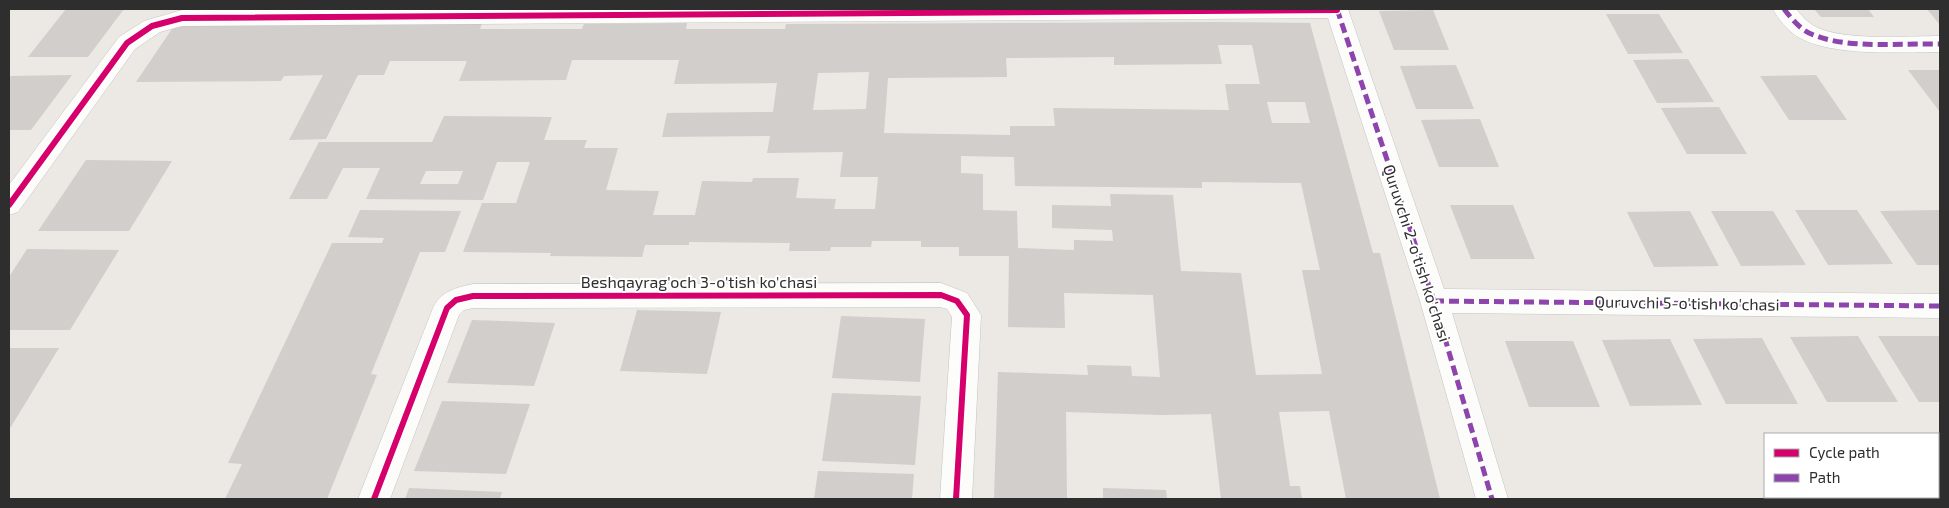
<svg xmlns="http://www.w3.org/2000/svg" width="1949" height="508" font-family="'Exo 2',sans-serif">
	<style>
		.building { fill: #d1cecb; fill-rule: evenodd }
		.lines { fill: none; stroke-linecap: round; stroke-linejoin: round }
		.street-casing { stroke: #c5c4c5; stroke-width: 1 }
		.street { fill: #fcfcfb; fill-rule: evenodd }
		.quiet { stroke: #8e44ad; stroke-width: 5; stroke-dasharray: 10 5; stroke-linecap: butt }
		.cycleway-casing { stroke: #fff; stroke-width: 9 }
		.cycleway { stroke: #d6006c; stroke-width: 6 }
		.labels { text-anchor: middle; stroke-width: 4; stroke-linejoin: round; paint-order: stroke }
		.street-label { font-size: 16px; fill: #2e2e2e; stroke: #fff }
	</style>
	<rect width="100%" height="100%" fill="#ece8e4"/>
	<path class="building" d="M 66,9 L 124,9 L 88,57 L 28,57 Z
		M 1814,9 L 1868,9 L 1874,17 L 1821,17 Z
		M 1927,9 L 1940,9 L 1940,25 Z
		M 1433,10 L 1449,50 L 1394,50 L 1379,11 Z
		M 1606,14 L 1659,14 L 1683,53 L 1628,54 Z
		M 1213,22 L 1310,23 L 1373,253 L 1380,253 L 1440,499 L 1346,499 L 1329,411 L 1279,412 L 1290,486 L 1300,486 L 1302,499 L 1221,499 L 1211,414 L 1162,415 L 1066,412 L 1067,499 L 994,499 L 998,372 L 1088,375 L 1087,365 L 1131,366 L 1132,376 L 1160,377 L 1153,295 L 1064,293 L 1065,328 L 1008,327 L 1009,256 L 959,256 L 959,247 L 921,247 L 921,241 L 872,241 L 871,247 L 831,247 L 830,251 L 789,251 L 790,243 L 689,242 L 689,245 L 645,245 L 642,257 L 550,256 L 551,253 L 463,252 L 482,203 L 516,203 L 530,162 L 497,162 L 483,200 L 366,199 L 380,168 L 343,168 L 327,199 L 289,199 L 319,142 L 432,142 L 444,116 L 552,117 L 544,140 L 587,140 L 584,148 L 618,148 L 606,190 L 659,191 L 653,215 L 695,215 L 702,181 L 752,182 L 753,178 L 799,178 L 796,198 L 836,199 L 834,209 L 875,209 L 878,177 L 840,177 L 843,152 L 767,153 L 770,136 L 662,137 L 667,113 L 773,112 L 777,83 L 674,84 L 679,60 L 572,60 L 566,80 L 459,81 L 467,61 L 390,61 L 384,75 L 358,75 L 326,139 L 289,140 L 323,75 L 284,76 L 281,81 L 136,82 L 174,26 L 482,23 L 480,29 L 582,29 L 584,24 L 687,23 L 686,29 L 785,29 L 786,24 ZM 1218,45 L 1252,45 L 1260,84 L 1225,84 L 1229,110 L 1053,108 L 1055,126 L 1010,126 L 1010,135 L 884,133 L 888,78 L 1007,77 L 1006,58 L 1114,57 L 1114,65 L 1222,64 ZM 869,72 L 866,109 L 813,110 L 818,73 ZM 1267,102 L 1305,102 L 1310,123 L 1272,123 ZM 961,156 L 1014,157 L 1015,186 L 1202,188 L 1202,182 L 1301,183 L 1320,270 L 1302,270 L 1322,374 L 1256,375 L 1241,273 L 1181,271 L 1173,195 L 1110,194 L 1111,206 L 1052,205 L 1052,228 L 1112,230 L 1113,241 L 1074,240 L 1074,250 L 1018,248 L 1017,211 L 983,210 L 983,174 L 961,173 ZM 426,171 L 463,171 L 458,184 L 420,184 Z
		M 1688,59 L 1714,102 L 1657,103 L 1633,60 Z
		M 1456,65 L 1474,109 L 1416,109 L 1400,66 Z
		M 1908,70 L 1940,70 L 1940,112 Z
		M 72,75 L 31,130 L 9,130 L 9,78 L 11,76 Z
		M 1816,75 L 1847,120 L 1789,120 L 1760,76 Z
		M 1719,107 L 1747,154 L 1687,154 L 1661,108 Z
		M 1480,119 L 1499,167 L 1439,167 L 1421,120 Z
		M 86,160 L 172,161 L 129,231 L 38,231 Z
		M 1450,205 L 1513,205 L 1535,259 L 1471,259 Z
		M 360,210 L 461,211 L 445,252 L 420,252 L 371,374 L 377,375 L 327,499 L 225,499 L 242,464 L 228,463 L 332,243 L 382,243 L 384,238 L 348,237 Z
		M 1795,210 L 1857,210 L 1893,264 L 1828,265 Z
		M 1940,210 L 1940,265 L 1917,265 L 1880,211 Z
		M 1690,211 L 1719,266 L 1654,267 L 1627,212 Z
		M 1711,211 L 1773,211 L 1806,265 L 1741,266 Z
		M 27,249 L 119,250 L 70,330 L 9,330 L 9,277 Z
		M 637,310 L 721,312 L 707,374 L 620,371 Z
		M 841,316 L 925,319 L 920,382 L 832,378 Z
		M 472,320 L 555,323 L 534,386 L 447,383 Z
		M 1858,336 L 1898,402 L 1827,402 L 1790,337 Z
		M 1878,336 L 1940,336 L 1940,402 L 1919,402 Z
		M 1762,338 L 1798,404 L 1726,404 L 1693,339 Z
		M 1670,339 L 1702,405 L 1630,406 L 1602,340 Z
		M 1505,341 L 1573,341 L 1600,407 L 1529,407 Z
		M 9,348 L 59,348 L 9,430 Z
		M 832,393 L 921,396 L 915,465 L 822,461 Z
		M 442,401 L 530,404 L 506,474 L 414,471 Z
		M 818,471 L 914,474 L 912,499 L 814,499 Z
		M 409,488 L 502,492 L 500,499 L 405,499 Z
		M 1103,488 L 1166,490 L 1167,499 L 1103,499 Z"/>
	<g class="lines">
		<defs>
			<path id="street" d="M 424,9 L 1348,9 L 1444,289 L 1940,294 L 1940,318 L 1452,313 L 1508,499 L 1476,499 L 1420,301 L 1328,18 L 182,26 L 160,32 L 135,49 L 18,212 L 9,215 L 9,185 L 119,37 L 144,21 L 182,10 Z
				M 1773,9 L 1796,9 C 1802,16 1808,23 1816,27 C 1844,41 1907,36 1940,36 L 1940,52 C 1902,52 1832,57 1798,37 C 1788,31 1778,19 1773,9 Z
				M 941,283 L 967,293 L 981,315 L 972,499 L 940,499 L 952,317 L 947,309 L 940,307 L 473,308 L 464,310 L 459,315 L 390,499 L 358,499 L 433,308 C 441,291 455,288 473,284 Z"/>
		</defs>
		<use href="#street" class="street-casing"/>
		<use href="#street" class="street"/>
		<path class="quiet" d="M 1337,9 L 1434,301 L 1492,499
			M 1784,9 C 1791,18 1799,28 1809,33 C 1845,50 1901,43 1940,44
			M 1434,301 L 1940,306"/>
		<defs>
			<path id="cycleway" d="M 9,205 L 127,43 L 152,26 L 182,18 L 1337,10
				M 374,499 L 447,308 L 456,300 L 473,296 L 941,295 L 957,301 L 967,315 L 956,499"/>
		</defs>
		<use href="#cycleway" class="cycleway-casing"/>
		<use href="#cycleway" class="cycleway"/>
	</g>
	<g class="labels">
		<g class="street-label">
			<text transform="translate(1417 253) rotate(72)" y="6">Quruvchi 2-o'tish ko'chasi</text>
			<text x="699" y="288">Beshqayrag'och 3-o'tish ko'chasi</text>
			<text transform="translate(1687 303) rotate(1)" y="6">Quruvchi 5-o'tish ko'chasi</text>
		</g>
	</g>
	<rect width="1949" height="508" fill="none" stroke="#2e2e2e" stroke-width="20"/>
	<rect x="1764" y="433" width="175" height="65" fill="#ffffff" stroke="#ababab"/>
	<rect x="1774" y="449" width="25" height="8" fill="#d6006c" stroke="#ababab"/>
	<text x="1809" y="458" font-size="15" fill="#2e2e2e">Cycle path</text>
	<rect x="1774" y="474" width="25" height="8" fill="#8e44ad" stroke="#ababab"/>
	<text x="1809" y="483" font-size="15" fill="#2e2e2e">Path</text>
</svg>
